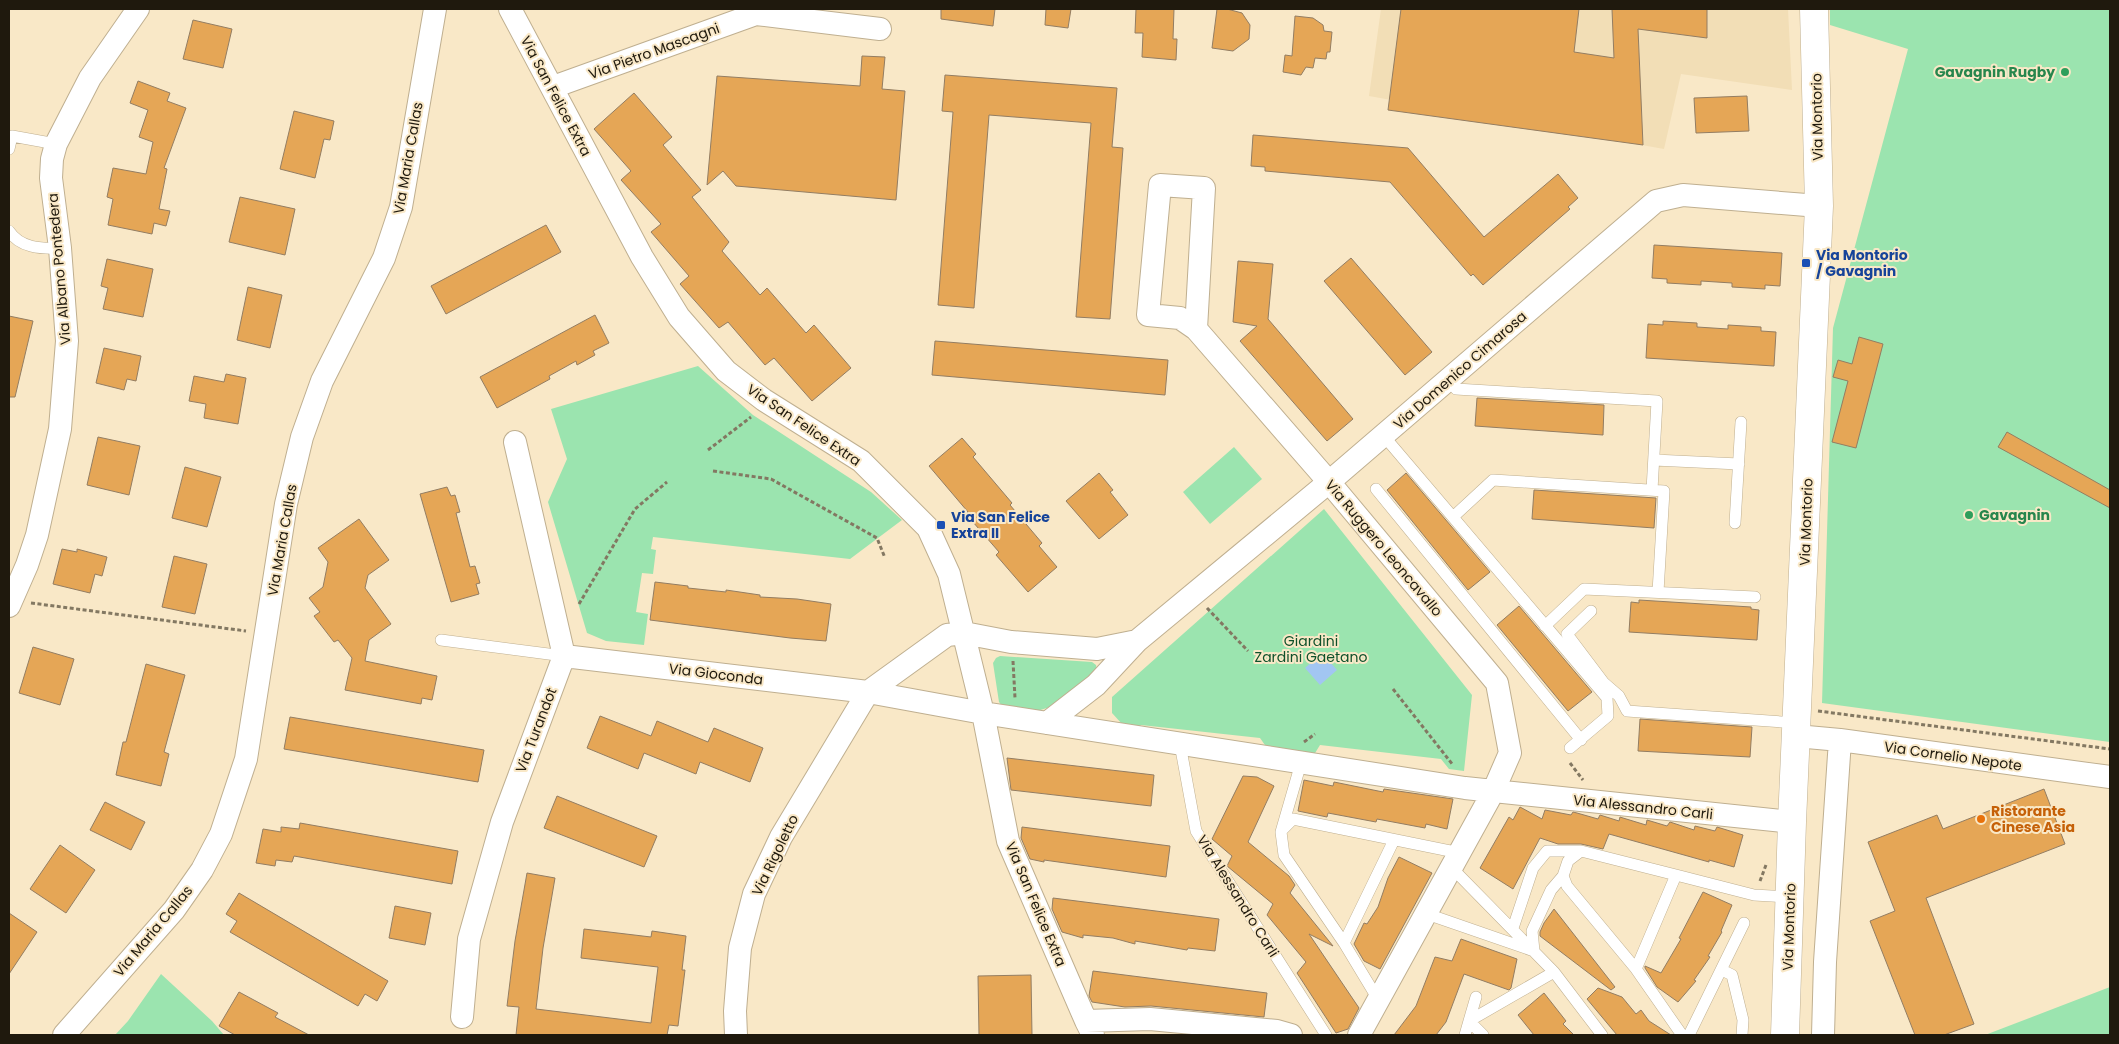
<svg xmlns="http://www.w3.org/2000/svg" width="2119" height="1044" font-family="Poppins,sans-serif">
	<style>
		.built { fill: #f2deb6 }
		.green { fill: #9be4af }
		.water { fill: #a2c6f2 }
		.building { fill: #e5a656; stroke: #937d62 }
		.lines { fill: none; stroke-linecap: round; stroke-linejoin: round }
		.lane-casing { stroke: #bfaf90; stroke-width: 12 }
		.street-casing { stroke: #bfaf90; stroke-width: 24 }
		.secondary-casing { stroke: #bfaf90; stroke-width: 29 }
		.path { stroke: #837862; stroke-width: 3; stroke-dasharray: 4 2.5; stroke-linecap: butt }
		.lane { stroke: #fff; stroke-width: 11 }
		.street { stroke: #fff; stroke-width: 22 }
		.secondary { stroke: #fff; stroke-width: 28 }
		.leisure-dot { fill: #2e9e5b; stroke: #f9e8c7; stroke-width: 2 }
		.transit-dot { fill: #1a4fb4; stroke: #f9e8c7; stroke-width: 2 }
		.food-dot { fill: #e8710a; stroke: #f9e8c7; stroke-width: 2 }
		.labels { text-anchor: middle; stroke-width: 4; stroke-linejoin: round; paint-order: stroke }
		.street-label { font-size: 14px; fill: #1f190d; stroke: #f9e8c7 }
		.leisure-label { font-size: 14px; font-weight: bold; fill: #27864d; stroke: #f9e8c7; text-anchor: end }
		.transit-label { font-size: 14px; font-weight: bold; fill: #164399; stroke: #f9e8c7; text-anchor: start }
		.park-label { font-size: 14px; fill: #0e512b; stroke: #f9e8c7 }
		.food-label { font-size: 14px; font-weight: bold; fill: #c56008; stroke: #f9e8c7; text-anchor: start }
	</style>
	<rect width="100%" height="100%" fill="#f9e8c7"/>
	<path class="built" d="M 1381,9 L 1788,9 L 1792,90 L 1681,74 L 1664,149 L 1369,96 Z"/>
	<path class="green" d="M 1830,9 L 2110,9 L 2110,742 L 1822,703 L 1833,328 L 1908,49 L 1830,25 Z
		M 698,366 L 753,415 L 871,492 L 902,520 L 850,559 L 653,537 L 651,549 L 656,550 L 653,574 L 642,573 L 636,612 L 648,614 L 644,645 L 606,641 L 587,633 L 548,502 L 567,459 L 551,409 Z
		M 1234,447 L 1262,479 L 1210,524 L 1183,492 Z
		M 1324,509 L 1472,695 L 1464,771 L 1449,769 L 1441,759 L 1320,745 L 1312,758 L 1272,755 L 1260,738 L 1141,725 L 1136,730 L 1122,724 L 1112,713 L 1112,697 Z
		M 1000,656 L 1092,662 L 1096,665 L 1097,671 L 1050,707 L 1037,711 L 1002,706 L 999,702 L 993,663 L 996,658 Z
		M 161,974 L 212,1021 L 224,1035 L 115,1035 L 128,1021 Z
		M 2110,987 L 2110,1035 L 1985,1035 Z"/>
	<path class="water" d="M 1322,653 L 1337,670 L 1320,685 L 1305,668 Z"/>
	<path class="building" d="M 941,9 L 995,9 L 993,26 L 941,19 Z
		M 1046,9 L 1071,9 L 1068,28 L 1045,25 Z
		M 1136,9 L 1174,9 L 1173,39 L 1177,39 L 1176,60 L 1142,57 L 1143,33 L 1135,33 Z
		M 1217,9 L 1227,9 L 1242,13 L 1250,25 L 1249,39 L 1233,51 L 1212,48 Z
		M 1401,9 L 1579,9 L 1574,52 L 1614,58 L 1612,9 L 1707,9 L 1707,38 L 1638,29 L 1643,145 L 1388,110 Z
		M 1295,16 L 1313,18 L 1323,25 L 1324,31 L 1332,32 L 1330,52 L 1327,52 L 1326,59 L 1315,58 L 1313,68 L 1306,67 L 1301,75 L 1283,72 L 1285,55 L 1292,56 Z
		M 193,20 L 232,29 L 223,68 L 183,59 Z
		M 862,56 L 885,57 L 882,89 L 905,91 L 896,200 L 736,186 L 723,171 L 707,185 L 717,76 L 860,86 Z
		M 945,75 L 1117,88 L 1112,147 L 1123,148 L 1110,319 L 1076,317 L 1091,123 L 989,115 L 974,308 L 938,305 L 953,112 L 942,111 Z
		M 138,81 L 170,93 L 167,101 L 186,108 L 164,168 L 167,169 L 159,209 L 170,211 L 166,226 L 154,223 L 152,234 L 108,225 L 113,199 L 107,197 L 113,168 L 146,174 L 153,142 L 139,137 L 148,110 L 130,103 Z
		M 634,93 L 672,137 L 663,145 L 701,190 L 692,197 L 729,242 L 722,251 L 760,295 L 767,288 L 806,333 L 814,325 L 851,368 L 812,401 L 774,358 L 765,365 L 728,322 L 719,328 L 680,284 L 689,276 L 651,232 L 661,224 L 621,180 L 631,171 L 594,129 Z
		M 1747,96 L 1749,131 L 1696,133 L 1694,98 Z
		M 294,111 L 334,121 L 330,140 L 324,139 L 315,178 L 280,169 Z
		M 1253,135 L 1408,148 L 1484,237 L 1558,174 L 1578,198 L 1568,207 L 1570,209 L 1483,285 L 1473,274 L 1471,276 L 1390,182 L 1265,171 L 1265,167 L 1251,166 Z
		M 240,197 L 295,209 L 285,255 L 229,242 Z
		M 546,225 L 561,252 L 446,314 L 431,286 Z
		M 1654,245 L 1782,253 L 1780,286 L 1765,285 L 1765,289 L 1732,287 L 1732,283 L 1701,281 L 1701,285 L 1667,283 L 1667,279 L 1652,278 Z
		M 1351,258 L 1432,352 L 1405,375 L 1324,281 Z
		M 107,259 L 153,269 L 143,317 L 103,309 L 108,288 L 101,286 Z
		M 1238,261 L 1273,264 L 1268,319 L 1353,419 L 1327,441 L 1240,341 L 1257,326 L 1233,322 Z
		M 248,287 L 282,295 L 270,348 L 237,340 Z
		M 595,315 L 609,343 L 593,351 L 595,355 L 577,365 L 576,361 L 549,376 L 550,379 L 497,408 L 480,377 Z
		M 9,316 L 33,321 L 15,397 L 9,397 Z
		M 1663,321 L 1697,323 L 1697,327 L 1728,329 L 1728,325 L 1761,327 L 1761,331 L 1776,332 L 1774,366 L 1646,358 L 1648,324 L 1663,325 Z
		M 1859,337 L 1883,344 L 1856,448 L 1832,442 L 1848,381 L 1833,377 L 1838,360 L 1852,364 Z
		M 935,341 L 1168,360 L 1165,395 L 932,375 Z
		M 104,348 L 141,356 L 136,381 L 127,379 L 124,390 L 96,383 Z
		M 226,374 L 246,378 L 238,424 L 204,418 L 206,404 L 189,401 L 194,376 L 224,382 Z
		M 1477,398 L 1604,405 L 1603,435 L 1475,426 Z
		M 2007,432 L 2110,490 L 2110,508 L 1998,447 Z
		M 98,437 L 140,446 L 129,495 L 87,485 Z
		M 962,438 L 976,454 L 973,457 L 1012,503 L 1010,505 L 1042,543 L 1039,546 L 1057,567 L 1028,592 L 996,555 L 999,552 L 966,514 L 968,512 L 929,466 Z
		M 185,467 L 221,477 L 207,527 L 172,518 Z
		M 1099,473 L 1113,490 L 1110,492 L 1128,515 L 1099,539 L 1066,501 Z
		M 1406,473 L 1490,572 L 1468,590 L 1387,490 Z
		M 447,487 L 451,496 L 455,495 L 460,512 L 456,513 L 470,567 L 475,566 L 480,583 L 476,584 L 479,594 L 451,602 L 420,494 Z
		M 1534,490 L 1656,498 L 1654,528 L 1532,519 Z
		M 359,519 L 389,560 L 368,575 L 365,588 L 391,624 L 369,640 L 365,661 L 437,676 L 432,700 L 422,698 L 421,704 L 345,690 L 352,658 L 338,640 L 334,642 L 314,616 L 320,612 L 309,598 L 323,587 L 328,562 L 318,548 Z
		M 62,549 L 77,552 L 77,549 L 107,557 L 102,576 L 95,574 L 90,593 L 53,584 Z
		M 174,556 L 207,564 L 195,614 L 162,607 Z
		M 655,582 L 688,586 L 688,588 L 726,592 L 726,590 L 760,595 L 760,597 L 797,599 L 831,604 L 826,641 L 790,638 L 650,620 Z
		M 1639,600 L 1751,607 L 1751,609 L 1759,610 L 1757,640 L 1629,632 L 1631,602 L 1639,603 Z
		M 1519,606 L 1592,692 L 1568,711 L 1497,625 Z
		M 33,647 L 74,659 L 60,705 L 19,693 Z
		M 146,664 L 185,675 L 164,752 L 169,754 L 161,786 L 116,775 L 123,742 L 126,742 Z
		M 600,716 L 651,736 L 657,721 L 708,742 L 714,728 L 763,748 L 750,782 L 700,762 L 696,774 L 644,753 L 638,769 L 587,748 Z
		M 290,717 L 484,750 L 478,782 L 284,749 Z
		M 1640,719 L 1752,727 L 1750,757 L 1638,751 Z
		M 1007,758 L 1154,775 L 1151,806 L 1011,790 Z
		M 1243,776 L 1257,777 L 1274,786 L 1248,842 L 1289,876 L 1295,885 L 1290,893 L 1333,946 L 1309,934 L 1359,1008 L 1348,1029 L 1336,1033 L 1297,973 L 1306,962 L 1267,915 L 1273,904 L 1227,866 L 1232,856 L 1212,839 Z
		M 1304,780 L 1333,786 L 1334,782 L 1383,792 L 1384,789 L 1453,799 L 1447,829 L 1426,824 L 1425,828 L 1377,819 L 1376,822 L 1328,813 L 1327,817 L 1298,811 Z
		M 2044,789 L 2065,844 L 1926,898 L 1974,1024 L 1944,1035 L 1915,1035 L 1870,921 L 1895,911 L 1868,842 L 1937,815 L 1943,829 Z
		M 557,796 L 657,836 L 644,867 L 544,828 Z
		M 105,802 L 145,822 L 131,850 L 90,830 Z
		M 1520,807 L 1542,819 L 1545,810 L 1571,815 L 1573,812 L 1577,813 L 1598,819 L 1600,815 L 1619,821 L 1620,817 L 1623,818 L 1646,825 L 1647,820 L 1667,826 L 1670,822 L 1694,830 L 1695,826 L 1715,831 L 1717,827 L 1743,835 L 1734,867 L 1709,860 L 1709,862 L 1609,834 L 1603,849 L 1581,844 L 1558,844 L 1540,838 L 1513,889 L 1480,868 L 1509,817 L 1513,820 Z
		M 300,823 L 458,851 L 452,884 L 294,856 L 292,862 L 276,860 L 275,866 L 256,863 L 263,829 L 281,832 L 281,827 L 299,829 Z
		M 1022,827 L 1170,846 L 1166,877 L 1044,860 L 1044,862 L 1030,859 L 1021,838 Z
		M 60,845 L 95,870 L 66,913 L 30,889 Z
		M 1399,857 L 1432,873 L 1380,969 L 1364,961 L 1354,944 L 1364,923 L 1367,924 L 1378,907 L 1388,878 Z
		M 527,873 L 555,878 L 543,948 L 536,1009 L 651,1023 L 658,967 L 581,958 L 584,929 L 651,937 L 652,931 L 686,936 L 682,970 L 685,970 L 678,1026 L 669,1025 L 667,1035 L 516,1035 L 519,1007 L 507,1006 L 515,941 Z
		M 1703,892 L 1732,905 L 1721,931 L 1722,932 L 1708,956 L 1710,957 L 1694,980 L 1696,981 L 1678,1002 L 1657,987 L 1645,968 L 1645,966 L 1661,973 L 1681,939 L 1679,938 Z
		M 239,893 L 388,981 L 377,1001 L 365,994 L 358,1006 L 230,932 L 237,921 L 226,914 Z
		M 1053,898 L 1219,919 L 1215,951 L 1188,948 L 1187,950 L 1135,941 L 1135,944 L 1113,938 L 1083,935 L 1083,938 L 1062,932 L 1052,909 Z
		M 395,906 L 431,913 L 425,945 L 389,938 Z
		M 1554,909 L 1615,987 L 1611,990 L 1540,936 L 1540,932 L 1544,923 Z
		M 9,913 L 37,932 L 9,974 Z
		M 1461,939 L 1517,959 L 1511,988 L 1509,990 L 1464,974 L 1446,1022 L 1436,1035 L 1394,1035 L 1416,1006 L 1435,957 L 1452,961 Z
		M 1093,971 L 1267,993 L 1264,1017 L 1151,1006 L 1125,1007 L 1092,1002 L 1089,996 Z
		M 1031,975 L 1032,1035 L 979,1035 L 978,976 Z
		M 1598,988 L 1622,997 L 1636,1014 L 1641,1010 L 1649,1021 L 1671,1035 L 1617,1035 L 1587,999 Z
		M 239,992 L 278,1013 L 275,1017 L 309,1035 L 235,1035 L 219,1026 Z
		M 1544,993 L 1566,1021 L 1563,1024 L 1574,1035 L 1534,1035 L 1518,1015 Z"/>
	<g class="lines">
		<defs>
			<path id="lane" d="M 9,149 L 12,136 L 56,144
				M 9,231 C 20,248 41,249 60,248
				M 1449,379 L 1456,389 L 1657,401 L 1652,490
				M 1383,435 L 1607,698 L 1608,716 L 1570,748
				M 1654,460 L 1739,464
				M 1376,489 L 1581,740
				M 1453,517 L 1493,480 L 1664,491 L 1658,592
				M 1735,523 L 1741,422
				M 1591,611 L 1567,634 L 1604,683 L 1619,696 L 1627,711 L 1797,723
				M 1545,626 L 1584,589 L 1755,597
				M 441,640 L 564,656
				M 1180,744 L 1196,831 L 1326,1035
				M 1301,763 L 1281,832 L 1284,855 L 1344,943 L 1379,1001
				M 1282,830 L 1293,819 L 1460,853
				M 1452,868 L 1554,972 L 1602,1035
				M 1427,914 L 1534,951 L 1532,931 L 1551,890 L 1563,876
				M 1513,928 L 1533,868 L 1547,851 L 1581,851
				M 1344,943 L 1394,840
				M 1636,969 L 1567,886 L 1563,876 L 1568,861 L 1581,851 L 1676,875
				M 1722,970 L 1732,975 L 1743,1020 L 1742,1035
				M 1476,997 L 1469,1021 L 1483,1035
				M 1465,1035 L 1469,1021 L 1554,972
				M 1682,1035 L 1636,969 L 1676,875 L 1754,895 L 1789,897
				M 1689,1035 L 1744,923"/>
			<path id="street" d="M 510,9 L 642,257 L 679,317 L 726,371 L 764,400 L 861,461 L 928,528 L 949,574 L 983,713 L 1008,841 L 1086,1021 L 1093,1035
				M 756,14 L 880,29
				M 553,87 L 756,14 L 755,9
				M 1196,329 L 1180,318 L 1148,315 L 1160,185 L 1204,188 L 1196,329 L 1329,482 L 1497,683 L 1510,753 L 1493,792 L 1359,1035
				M 9,606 L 27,565 L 37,535 L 60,429 L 67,341 L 60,248 L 51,178 L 52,159 L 56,144 L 90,78 L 138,9
				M 564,656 L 868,692 L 983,713 L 1465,788 L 1792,822
				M 1047,723 L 1096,685 L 1137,641 L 1329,482 L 1656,201 L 1683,195 L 1819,206
				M 1796,736 L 1840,740 L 2110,777
				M 462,1017 L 469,939 L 502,822 L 564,656 L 515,442
				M 1086,1021 L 1150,1019 L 1277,1031 L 1291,1035
				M 64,1035 L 174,910 L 202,870 L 221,834 L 246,759 L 286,504 L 302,437 L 322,381 L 384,258 L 401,207 L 435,9
				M 736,1035 L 735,1011 L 740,948 L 754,894 L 781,837 L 868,692 L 947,635 L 964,633 L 1011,642 L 1097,649 L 1137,641
				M 1823,1035 L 1825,962 L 1840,740"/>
			<path id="secondary" d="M 1785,1035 L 1792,822 L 1819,206 L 1814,9"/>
		</defs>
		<use href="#lane" class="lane-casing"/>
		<use href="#street" class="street-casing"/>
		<use href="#secondary" class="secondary-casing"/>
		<path class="path" d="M 708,450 L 751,417
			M 713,471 L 771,479 L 877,538 L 885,558
			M 31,603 L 246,631
			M 579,604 L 635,509 L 667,482
			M 1207,608 L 1248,651
			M 1013,661 L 1015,698
			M 1393,689 L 1453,765
			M 1818,711 L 2110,749
			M 1304,742 L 1315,734
			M 1570,763 L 1583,780
			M 1760,881 L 1766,865"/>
		<use href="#lane" class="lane"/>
		<use href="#street" class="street"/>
		<use href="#secondary" class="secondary"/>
	</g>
	<g class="leisure-dot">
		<circle cx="2065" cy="72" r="5"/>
		<circle cx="1969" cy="515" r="5"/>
	</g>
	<g class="transit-dot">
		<rect x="1801" y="258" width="10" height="10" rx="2.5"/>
		<rect x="936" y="520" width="10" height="10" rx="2.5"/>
	</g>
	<circle class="food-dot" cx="1981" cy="819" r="5"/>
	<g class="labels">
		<g class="street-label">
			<text transform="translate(654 51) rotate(-20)" y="5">Via Pietro Mascagni</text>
			<text transform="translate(556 96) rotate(62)" y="5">Via San Felice Extra</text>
			<text transform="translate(1817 117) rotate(-91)" y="5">Via Montorio</text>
			<text transform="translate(408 158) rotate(-80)" y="5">Via Maria Callas</text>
			<text transform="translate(59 269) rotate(-95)" y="5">Via Albano Pontedera</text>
			<text transform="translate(1460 370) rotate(-41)" y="5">Via Domenico Cimarosa</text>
			<text transform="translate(804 425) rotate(34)" y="5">Via San Felice Extra</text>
			<text transform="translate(1806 522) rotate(-88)" y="5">Via Montorio</text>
			<text transform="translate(282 540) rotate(-80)" y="5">Via Maria Callas</text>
			<text transform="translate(1384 548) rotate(50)" y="5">Via Ruggero Leoncavallo</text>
			<text transform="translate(716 674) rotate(7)" y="5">Via Gioconda</text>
			<text transform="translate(536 730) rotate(-69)" y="5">Via Turandot</text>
			<text transform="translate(1953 756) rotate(8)" y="5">Via Cornelio Nepote</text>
			<text transform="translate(1643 807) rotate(6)" y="5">Via Alessandro Carli</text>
			<text transform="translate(775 855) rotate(-64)" y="5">Via Rigoletto</text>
			<text transform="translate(1238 896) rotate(58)" y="5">Via Alessandro Carli</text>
			<text transform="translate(1036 904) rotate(67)" y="5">Via San Felice Extra</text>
			<text transform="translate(1789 927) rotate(-88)" y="5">Via Montorio</text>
			<text transform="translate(153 931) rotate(-50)" y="5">Via Maria Callas</text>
		</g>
		<g class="leisure-label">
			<text x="2055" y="77">Gavagnin Rugby</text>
			<text x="1979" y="520" text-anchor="start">Gavagnin</text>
		</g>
		<g class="transit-label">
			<text x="1816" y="260">Via Montorio<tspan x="1816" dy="16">/ Gavagnin</tspan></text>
			<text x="951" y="522">Via San Felice<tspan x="951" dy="16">Extra II</tspan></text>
		</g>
		<g class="park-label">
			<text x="1311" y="646">Giardini<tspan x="1311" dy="16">Zardini Gaetano</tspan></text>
		</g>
		<g class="food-label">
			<text x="1991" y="816">Ristorante<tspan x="1991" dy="16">Cinese Asia</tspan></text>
		</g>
	</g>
	<rect width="2119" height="1044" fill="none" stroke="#1f190d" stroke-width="20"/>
</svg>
